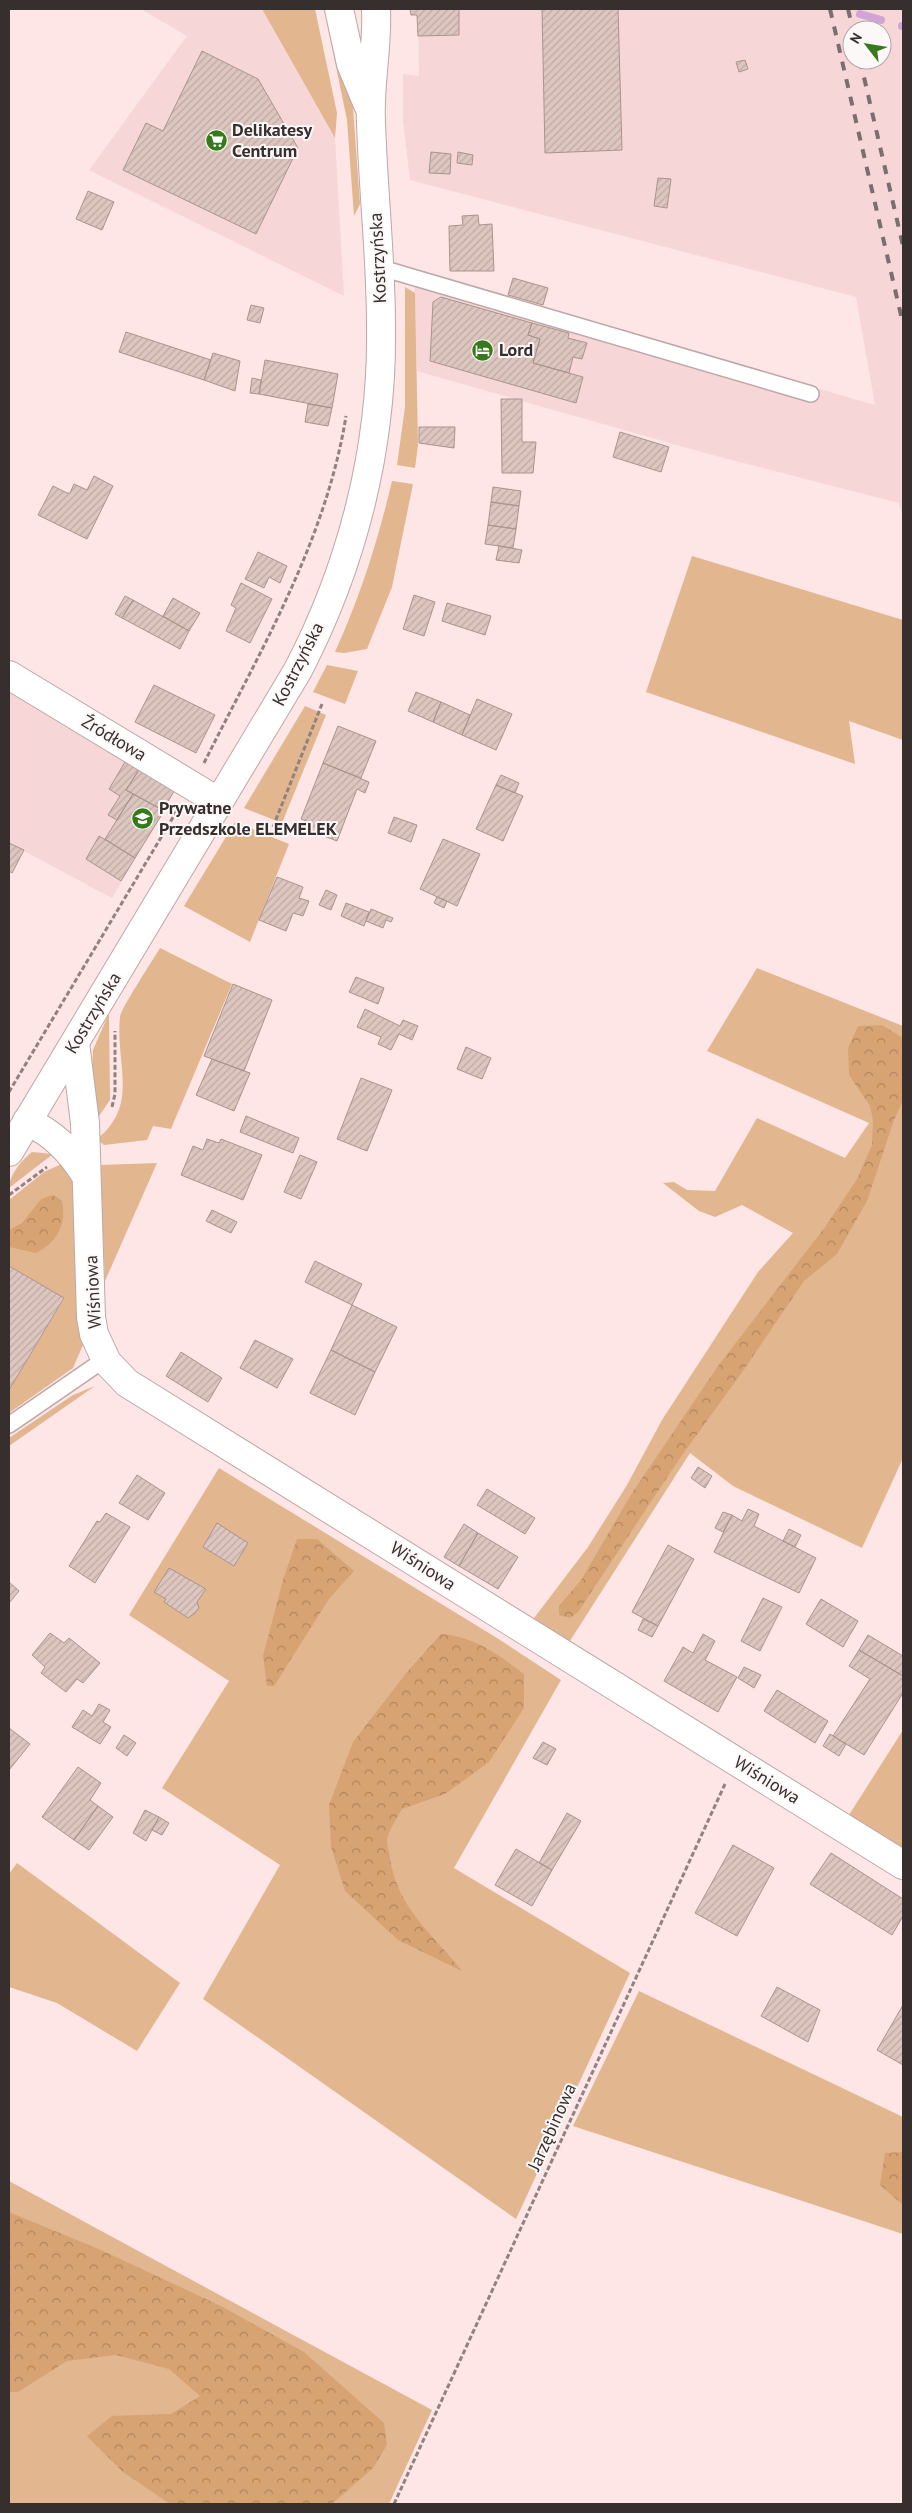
<svg xmlns="http://www.w3.org/2000/svg" width="912" height="2513" font-family="'PT Sans',sans-serif">
	<style>
		.built { fill: #f7d6d8; fill-rule: evenodd }
		.grass { fill: #e2b68f }
		.forest { fill: url(#forest-crowns) }
		.lines { fill: none; stroke-linecap: round; stroke-linejoin: round }
		.stream { stroke: #d2a3d6; stroke-width: 8 }
		.building { fill: url(#building-hatch); stroke: #a9948d }
		.lane-casing { stroke: #bea7a8; stroke-width: 18 }
		.street-casing { stroke: #bea7a8; stroke-width: 30 }
		.secondary-casing { stroke: #bea7a8; stroke-width: 30 }
		.path { stroke: #918181; stroke-width: 3; stroke-dasharray: 5 2.5; stroke-linecap: butt }
		.lane { stroke: #fff; stroke-width: 15 }
		.street { stroke: #fff; stroke-width: 28 }
		.secondary { stroke: #fff; stroke-width: 28 }
		.rail { stroke: #7c6e6e; stroke-width: 4; stroke-dasharray: 9 9; stroke-linecap: butt }
		.labels { text-anchor: middle; stroke-width: 4; stroke-linejoin: round; paint-order: stroke }
		.poi-label { font-size: 18px; font-weight: bold; fill: #372e2e; stroke: #fdf8f8; text-anchor: start }
		.street-label { font-size: 18px; fill: #372e2e; stroke: #fdf8f8 }
	</style>
	<defs>
		<pattern id="forest-crowns" width="20" height="18" patternUnits="userSpaceOnUse" patternTransform="scale(1.25)"><rect width="20" height="18" fill="#d7a373"/><path d="M2 6a3 3 0 1 1 6 0M12 15a3 3 0 1 1 6 0" fill="none" stroke="#af855f"/></pattern>
		<pattern id="building-hatch" width="6" height="6" patternUnits="userSpaceOnUse" patternTransform="scale(1.25)"><rect width="6" height="6" fill="#ddc6bf"/><path d="M-1 1l2-2M0 6l6-6M5 7l2-2" fill="none" stroke="#beaaa4"/></pattern>
	</defs>
	<rect width="100%" height="100%" fill="#fee5e6"/>
	<path class="built" d="M 141,9 L 262,9 L 335,138 L 344,296 L 89,170 L 187,36 Z
		M 418,9 L 903,9 L 903,519 L 899,503 L 712,455 L 417,371 L 414,272 L 875,405 L 856,297 L 410,180 L 403,120 L 403,74 L 419,76 ZM 852,30 L 882,30 L 882,60 L 852,60 Z
		M 9,685 L 177,786 L 112,898 L 9,843 Z"/>
	<path class="grass" d="M 262,9 L 315,9 L 337,113 L 335,138 Z
		M 324,9 L 331,9 L 353,108 L 360,204 L 354,216 L 347,120 Z
		M 405,287 L 415,293 L 418,445 L 415,468 L 397,465 L 405,407 Z
		M 392,481 L 413,484 L 392,587 L 367,649 L 344,653 L 335,652 C 360,597 378,541 392,481 Z
		M 692,556 L 903,620 L 903,740 L 849,721 L 855,764 L 646,692 Z
		M 327,665 L 358,671 L 345,704 L 313,692 Z
		M 305,706 L 326,715 L 282,823 L 244,808 Z
		M 235,822 L 289,844 L 250,942 L 184,906 Z
		M 160,948 L 232,984 L 171,1129 L 153,1126 L 147,1140 L 104,1145 L 97,1139 C 140,1105 115,1063 120,1017 C 121,1008 153,960 160,948 Z
		M 757,968 L 903,1026 L 903,1458 L 862,1548 L 733,1486 L 690,1453 L 568,1644 L 531,1622 L 588,1547 L 627,1485 L 662,1420 L 758,1272 L 793,1233 L 742,1205 L 715,1217 L 699,1211 L 663,1183 L 674,1182 L 687,1190 L 715,1191 L 757,1118 L 845,1158 L 869,1123 L 707,1051 Z
		M 109,1013 L 110,1100 L 95,1122 L 92,1070 L 93,1050 Z
		M 32,1152 L 53,1154 L 9,1188 C 9,1175 22,1160 32,1152 Z
		M 66,1162 L 73,1171 L 79,1270 L 77,1323 L 83,1345 L 73,1368 L 9,1413 L 9,1390 L 64,1299 L 9,1266 L 9,1200 L 44,1172 Z
		M 157,1163 L 105,1281 L 100,1165 Z
		M 95,1386 L 9,1446 L 9,1438 L 73,1395 Z
		M 219,1468 L 497,1638 L 561,1680 L 454,1868 L 630,1973 L 516,2219 L 203,1999 L 280,1865 L 162,1788 L 229,1681 L 129,1615 Z
		M 903,1730 L 903,1850 L 849,1815 Z
		M 17,1863 L 180,1983 L 137,2051 L 57,2003 L 9,1987 L 9,1874 Z
		M 639,1991 L 903,2117 L 903,2234 L 573,2126 Z
		M 9,2181 L 432,2410 L 389,2504 L 9,2504 Z"/>
	<path class="forest" d="M 882,1025 L 903,1038 L 903,1101 L 894,1120 L 867,1201 L 837,1254 L 804,1281 L 743,1371 L 680,1458 L 578,1612 L 570,1618 L 559,1615 L 559,1606 L 581,1580 L 632,1493 L 718,1366 L 825,1227 L 857,1179 L 872,1145 L 873,1120 L 870,1106 L 849,1075 L 848,1048 L 858,1026 Z
		M 53,1195 L 62,1201 C 67,1225 57,1242 36,1253 L 9,1247 L 9,1230 L 22,1223 L 41,1199 Z
		M 297,1539 L 317,1539 L 354,1571 L 329,1599 L 274,1686 L 267,1686 L 263,1656 L 283,1580 Z
		M 441,1634 C 476,1637 497,1654 524,1674 L 524,1708 L 489,1762 L 445,1794 L 402,1809 C 397,1818 388,1831 387,1840 C 387,1846 390,1854 390,1859 C 398,1909 433,1934 462,1971 L 398,1940 L 345,1891 L 331,1847 L 329,1805 L 353,1742 L 407,1672 Z
		M 903,2152 L 903,2205 L 880,2185 L 885,2153 Z
		M 9,2212 L 101,2250 L 221,2306 L 304,2352 L 384,2423 L 387,2445 L 373,2468 L 332,2504 L 170,2504 L 123,2472 L 87,2436 L 112,2416 L 171,2414 L 200,2396 L 169,2369 L 116,2355 L 67,2361 L 18,2392 L 9,2392 Z"/>
	<g class="lines">
		<path class="stream" d="M 860,14 L 881,20
			M 902,26 L 903,26"/>
	</g>
	<path class="building" d="M 410,9 L 459,9 L 459,35 L 418,36 L 417,15 L 411,15 Z
		M 542,9 L 618,9 L 622,150 L 545,153 Z
		M 202,51 L 258,79 L 298,148 L 256,234 L 123,170 L 146,123 L 163,131 Z
		M 745,60 L 748,69 L 739,72 L 736,62 Z
		M 431,152 L 451,154 L 450,174 L 429,173 Z
		M 458,152 L 473,155 L 472,165 L 457,163 Z
		M 658,178 L 671,179 L 667,208 L 654,206 Z
		M 88,191 L 114,202 L 102,230 L 76,219 Z
		M 478,215 L 479,225 L 492,224 L 494,271 L 450,271 L 449,226 L 463,225 L 462,216 Z
		M 513,278 L 548,288 L 543,305 L 508,295 Z
		M 441,297 L 532,323 L 528,335 L 540,339 L 533,363 L 583,377 L 576,403 L 430,361 L 433,302 Z
		M 251,305 L 264,308 L 260,323 L 247,320 Z
		M 532,323 L 569,333 L 568,338 L 587,343 L 582,359 L 573,357 L 569,373 L 533,363 L 540,339 L 528,335 Z
		M 126,332 L 211,360 L 204,380 L 119,352 Z
		M 213,353 L 240,361 L 235,391 L 204,380 Z
		M 265,360 L 338,374 L 332,408 L 259,394 Z
		M 252,378 L 261,380 L 259,394 L 250,393 Z
		M 501,399 L 522,399 L 522,442 L 536,442 L 533,473 L 502,473 Z
		M 308,404 L 332,408 L 328,426 L 305,422 Z
		M 419,427 L 455,427 L 454,448 L 419,443 Z
		M 620,432 L 669,447 L 661,472 L 613,457 Z
		M 94,476 L 113,486 L 87,539 L 38,515 L 53,486 L 67,493 L 70,493 L 74,484 L 87,490 Z
		M 493,487 L 521,491 L 519,506 L 491,502 Z
		M 491,502 L 519,506 L 516,529 L 488,525 Z
		M 488,525 L 516,529 L 513,548 L 485,544 Z
		M 499,546 L 522,550 L 519,563 L 496,560 Z
		M 258,552 L 287,566 L 280,583 L 269,577 L 264,588 L 245,579 Z
		M 241,583 L 272,599 L 250,643 L 226,631 L 236,608 L 231,605 Z
		M 414,595 L 435,602 L 424,636 L 403,629 Z
		M 125,596 L 133,600 L 122,618 L 115,614 Z
		M 173,598 L 200,613 L 189,631 L 163,616 Z
		M 133,600 L 189,631 L 180,649 L 122,618 Z
		M 447,603 L 491,616 L 485,635 L 442,621 Z
		M 154,685 L 215,715 L 196,753 L 135,722 Z
		M 416,692 L 441,702 L 433,722 L 408,711 Z
		M 477,699 L 512,714 L 496,750 L 462,735 Z
		M 441,702 L 470,715 L 462,735 L 433,722 Z
		M 338,726 L 376,741 L 361,778 L 323,763 Z
		M 128,757 L 142,765 L 126,790 L 133,794 L 117,820 L 108,815 L 120,796 L 109,789 Z
		M 323,763 L 369,782 L 365,793 L 357,789 L 337,841 L 306,829 L 309,822 L 301,819 Z
		M 142,765 L 177,786 L 163,810 L 126,790 Z
		M 501,775 L 519,783 L 515,793 L 496,785 Z
		M 496,785 L 523,796 L 503,841 L 476,829 Z
		M 133,794 L 164,811 L 135,858 L 105,839 Z
		M 394,817 L 417,825 L 411,842 L 388,833 Z
		M 99,836 L 135,858 L 121,881 L 86,859 Z
		M 443,839 L 480,854 L 457,906 L 420,889 Z
		M 9,843 L 24,850 L 12,873 L 9,871 Z
		M 277,877 L 303,887 L 299,898 L 309,901 L 303,916 L 293,913 L 286,931 L 259,920 Z
		M 326,890 L 337,895 L 331,910 L 319,905 Z
		M 437,897 L 447,901 L 444,908 L 434,903 Z
		M 346,903 L 369,912 L 364,926 L 341,916 Z
		M 371,909 L 393,918 L 391,922 L 386,920 L 383,928 L 366,921 Z
		M 356,977 L 384,988 L 378,1004 L 349,992 Z
		M 233,984 L 272,1000 L 244,1071 L 204,1056 Z
		M 365,1009 L 400,1026 L 403,1020 L 418,1026 L 412,1040 L 399,1034 L 391,1050 L 378,1044 L 381,1037 L 357,1027 Z
		M 466,1047 L 491,1058 L 482,1079 L 457,1069 Z
		M 212,1059 L 250,1073 L 234,1111 L 196,1095 Z
		M 361,1078 L 392,1090 L 367,1151 L 337,1139 Z
		M 246,1116 L 299,1138 L 293,1153 L 240,1132 Z
		M 207,1139 L 219,1143 L 221,1139 L 262,1155 L 243,1200 L 181,1175 L 193,1146 L 203,1150 Z
		M 300,1155 L 317,1162 L 301,1199 L 284,1192 Z
		M 212,1210 L 237,1222 L 231,1233 L 206,1221 Z
		M 315,1261 L 362,1284 L 352,1305 L 305,1282 Z
		M 9,1266 L 64,1298 L 9,1390 Z
		M 352,1305 L 397,1327 L 375,1372 L 331,1350 Z
		M 255,1340 L 293,1359 L 277,1388 L 240,1368 Z
		M 331,1350 L 375,1372 L 355,1415 L 310,1393 Z
		M 181,1352 L 222,1378 L 208,1402 L 166,1376 Z
		M 698,1467 L 712,1476 L 705,1488 L 691,1478 Z
		M 137,1475 L 165,1493 L 148,1520 L 119,1503 Z
		M 487,1489 L 535,1518 L 525,1534 L 477,1505 Z
		M 748,1509 L 759,1514 L 754,1526 L 816,1558 L 799,1593 L 714,1552 L 732,1515 L 742,1521 Z
		M 723,1512 L 732,1515 L 723,1532 L 715,1528 Z
		M 106,1513 L 130,1527 L 95,1583 L 69,1566 L 97,1521 L 100,1522 Z
		M 217,1523 L 248,1543 L 234,1566 L 203,1547 Z
		M 464,1524 L 478,1533 L 459,1566 L 444,1557 Z
		M 789,1529 L 801,1535 L 795,1547 L 783,1541 Z
		M 478,1533 L 518,1557 L 498,1589 L 459,1566 Z
		M 668,1545 L 694,1559 L 658,1626 L 632,1612 Z
		M 169,1568 L 206,1589 L 197,1602 L 199,1608 L 195,1613 L 188,1618 L 164,1602 L 166,1599 L 154,1592 Z
		M 9,1582 L 19,1591 L 9,1603 Z
		M 763,1598 L 782,1607 L 760,1651 L 741,1641 Z
		M 821,1599 L 858,1621 L 843,1647 L 806,1624 Z
		M 643,1619 L 658,1626 L 652,1637 L 638,1630 Z
		M 50,1633 L 64,1643 L 69,1638 L 100,1663 L 83,1683 L 77,1679 L 66,1692 L 41,1673 L 45,1667 L 32,1655 Z
		M 703,1634 L 715,1641 L 705,1660 L 737,1677 L 718,1712 L 664,1681 L 683,1647 L 693,1653 Z
		M 868,1635 L 903,1656 L 903,1676 L 859,1650 Z
		M 859,1650 L 903,1676 L 903,1693 L 864,1755 L 833,1736 L 870,1679 L 849,1666 Z
		M 744,1667 L 761,1675 L 754,1688 L 738,1678 Z
		M 777,1690 L 828,1721 L 815,1743 L 764,1711 Z
		M 99,1704 L 110,1710 L 103,1722 L 111,1727 L 100,1744 L 72,1727 L 83,1710 L 92,1716 Z
		M 9,1728 L 30,1744 L 9,1770 Z
		M 830,1734 L 846,1744 L 839,1756 L 823,1746 Z
		M 124,1735 L 136,1743 L 127,1756 L 116,1748 Z
		M 543,1742 L 556,1749 L 547,1765 L 533,1758 Z
		M 78,1767 L 101,1783 L 90,1800 L 98,1806 L 74,1840 L 42,1817 Z
		M 98,1806 L 113,1817 L 89,1850 L 74,1840 Z
		M 145,1810 L 159,1817 L 146,1841 L 133,1833 Z
		M 567,1813 L 581,1821 L 552,1870 L 539,1863 Z
		M 159,1817 L 169,1823 L 162,1835 L 152,1830 Z
		M 733,1845 L 774,1868 L 737,1936 L 695,1913 Z
		M 516,1849 L 552,1870 L 532,1906 L 495,1885 Z
		M 831,1853 L 903,1899 L 903,1916 L 892,1935 L 810,1884 Z
		M 777,1987 L 820,2010 L 808,2042 L 761,2016 Z
		M 903,2005 L 903,2065 L 877,2050 Z"/>
	<g class="lines">
		<defs>
			<path id="lane" d="M 378,267 L 811,394
				M 9,1425 L 105,1359"/>
			<path id="street" d="M 9,675 L 219,802
				M 75,1043 L 85,1123 L 91,1317 L 94,1334 L 107,1362 L 127,1383 L 903,1865
				M 27,1121 C 54,1134 71,1151 86,1176"/>
			<path id="secondary" d="M 339,9 L 351,64 L 368,105
				M 9,1152 L 298,670 C 353,564 383,446 381,325 C 381,258 373,190 371,122 C 369,84 378,46 376,9"/>
		</defs>
		<use href="#lane" class="lane-casing"/>
		<use href="#street" class="street-casing"/>
		<use href="#secondary" class="secondary-casing"/>
		<path class="path" d="M 204,763 C 260,651 326,541 346,416
			M 273,827 L 322,704
			M 9,1092 L 178,809
			M 112,1107 L 115,1094 L 115,1031
			M 9,1195 L 47,1167
			M 394,2504 L 725,1784"/>
		<use href="#lane" class="lane"/>
		<use href="#street" class="street"/>
		<use href="#secondary" class="secondary"/>
		<path class="rail" d="M 830,9 L 903,324
			M 848,9 L 853,30
			M 860,60 L 903,246"/>
	</g>
	<defs>
		<symbol id="supermarket-disc" viewBox="-11 -11 22 22"><circle r="9.5" fill="#367a1b" stroke="#fdf8f8"/><path d="M-6-5.5h2.5l.6 2H6L4.5 2H-2.5L-4.4-4H-6ZM-1.5 3.2a1.3 1.3 0 1 0 .1 0ZM3 3.2a1.3 1.3 0 1 0 .1 0Z" fill="#fff"/></symbol>
		<symbol id="hotel-disc" viewBox="-11 -11 22 22"><circle r="9.5" fill="#367a1b" stroke="#fdf8f8"/><path d="M-6-4.5h1.5V1H6V5H4.5V3h-9V5H-6ZM-4 0a1.8 1.8 0 1 1 3.6 0ZM.5 0V-2.5h3Q6-2.5 6 0Z" fill="#fff"/></symbol>
		<symbol id="school-disc" viewBox="-11 -11 22 22"><circle r="9.5" fill="#367a1b" stroke="#fdf8f8"/><path d="M0-5L7-2L0 1L-7-2ZM-4 1L0 2.5L4 1V4Q0 6-4 4Z" fill="#fff"/></symbol>
	</defs>
	<g fill-rule="evenodd">
		<use href="#supermarket-disc" x="204" y="128" width="25" height="25"/>
		<use href="#hotel-disc" x="470" y="338" width="25" height="25"/>
		<use href="#school-disc" x="130" y="806" width="25" height="25"/>
	</g>
	<g class="labels">
		<g class="poi-label">
			<text x="232" y="136">Delikatesy<tspan x="232" dy="21">Centrum</tspan></text>
			<text x="499" y="356">Lord</text>
			<text x="159" y="814">Prywatne<tspan x="159" dy="21">Przedszkole ELEMELEK</tspan></text>
		</g>
		<g class="street-label">
			<text transform="translate(378 258) rotate(-93)" y="6">Kostrzyńska</text>
			<text transform="translate(298 664) rotate(-63)" y="6">Kostrzyńska</text>
			<text transform="translate(114 738) rotate(31)" y="6">Źródłowa</text>
			<text transform="translate(93 1013) rotate(-59)" y="6">Kostrzyńska</text>
			<text transform="translate(93 1292) rotate(-93)" y="6">Wiśniowa</text>
			<text transform="translate(423 1566) rotate(33)" y="6">Wiśniowa</text>
			<text transform="translate(767 1780) rotate(32)" y="6">Wiśniowa</text>
			<text transform="translate(552 2127) rotate(-66)" y="6">Jarzębinowa</text>
		</g>
	</g>
	<rect width="912" height="2513" fill="none" stroke="#372e2e" stroke-width="20"/>
	<g transform="translate(867 45) rotate(301)"><circle r="24" fill="#fdf8f8" stroke="#aea7a7"/>
	<path d="M0-4L9 19L0 12L-9 19Z" fill="#367a1b"/>
	<text y="-8" font-size="14" font-weight="bold" text-anchor="middle" fill="#372e2e">N</text>
	</g>
</svg>
